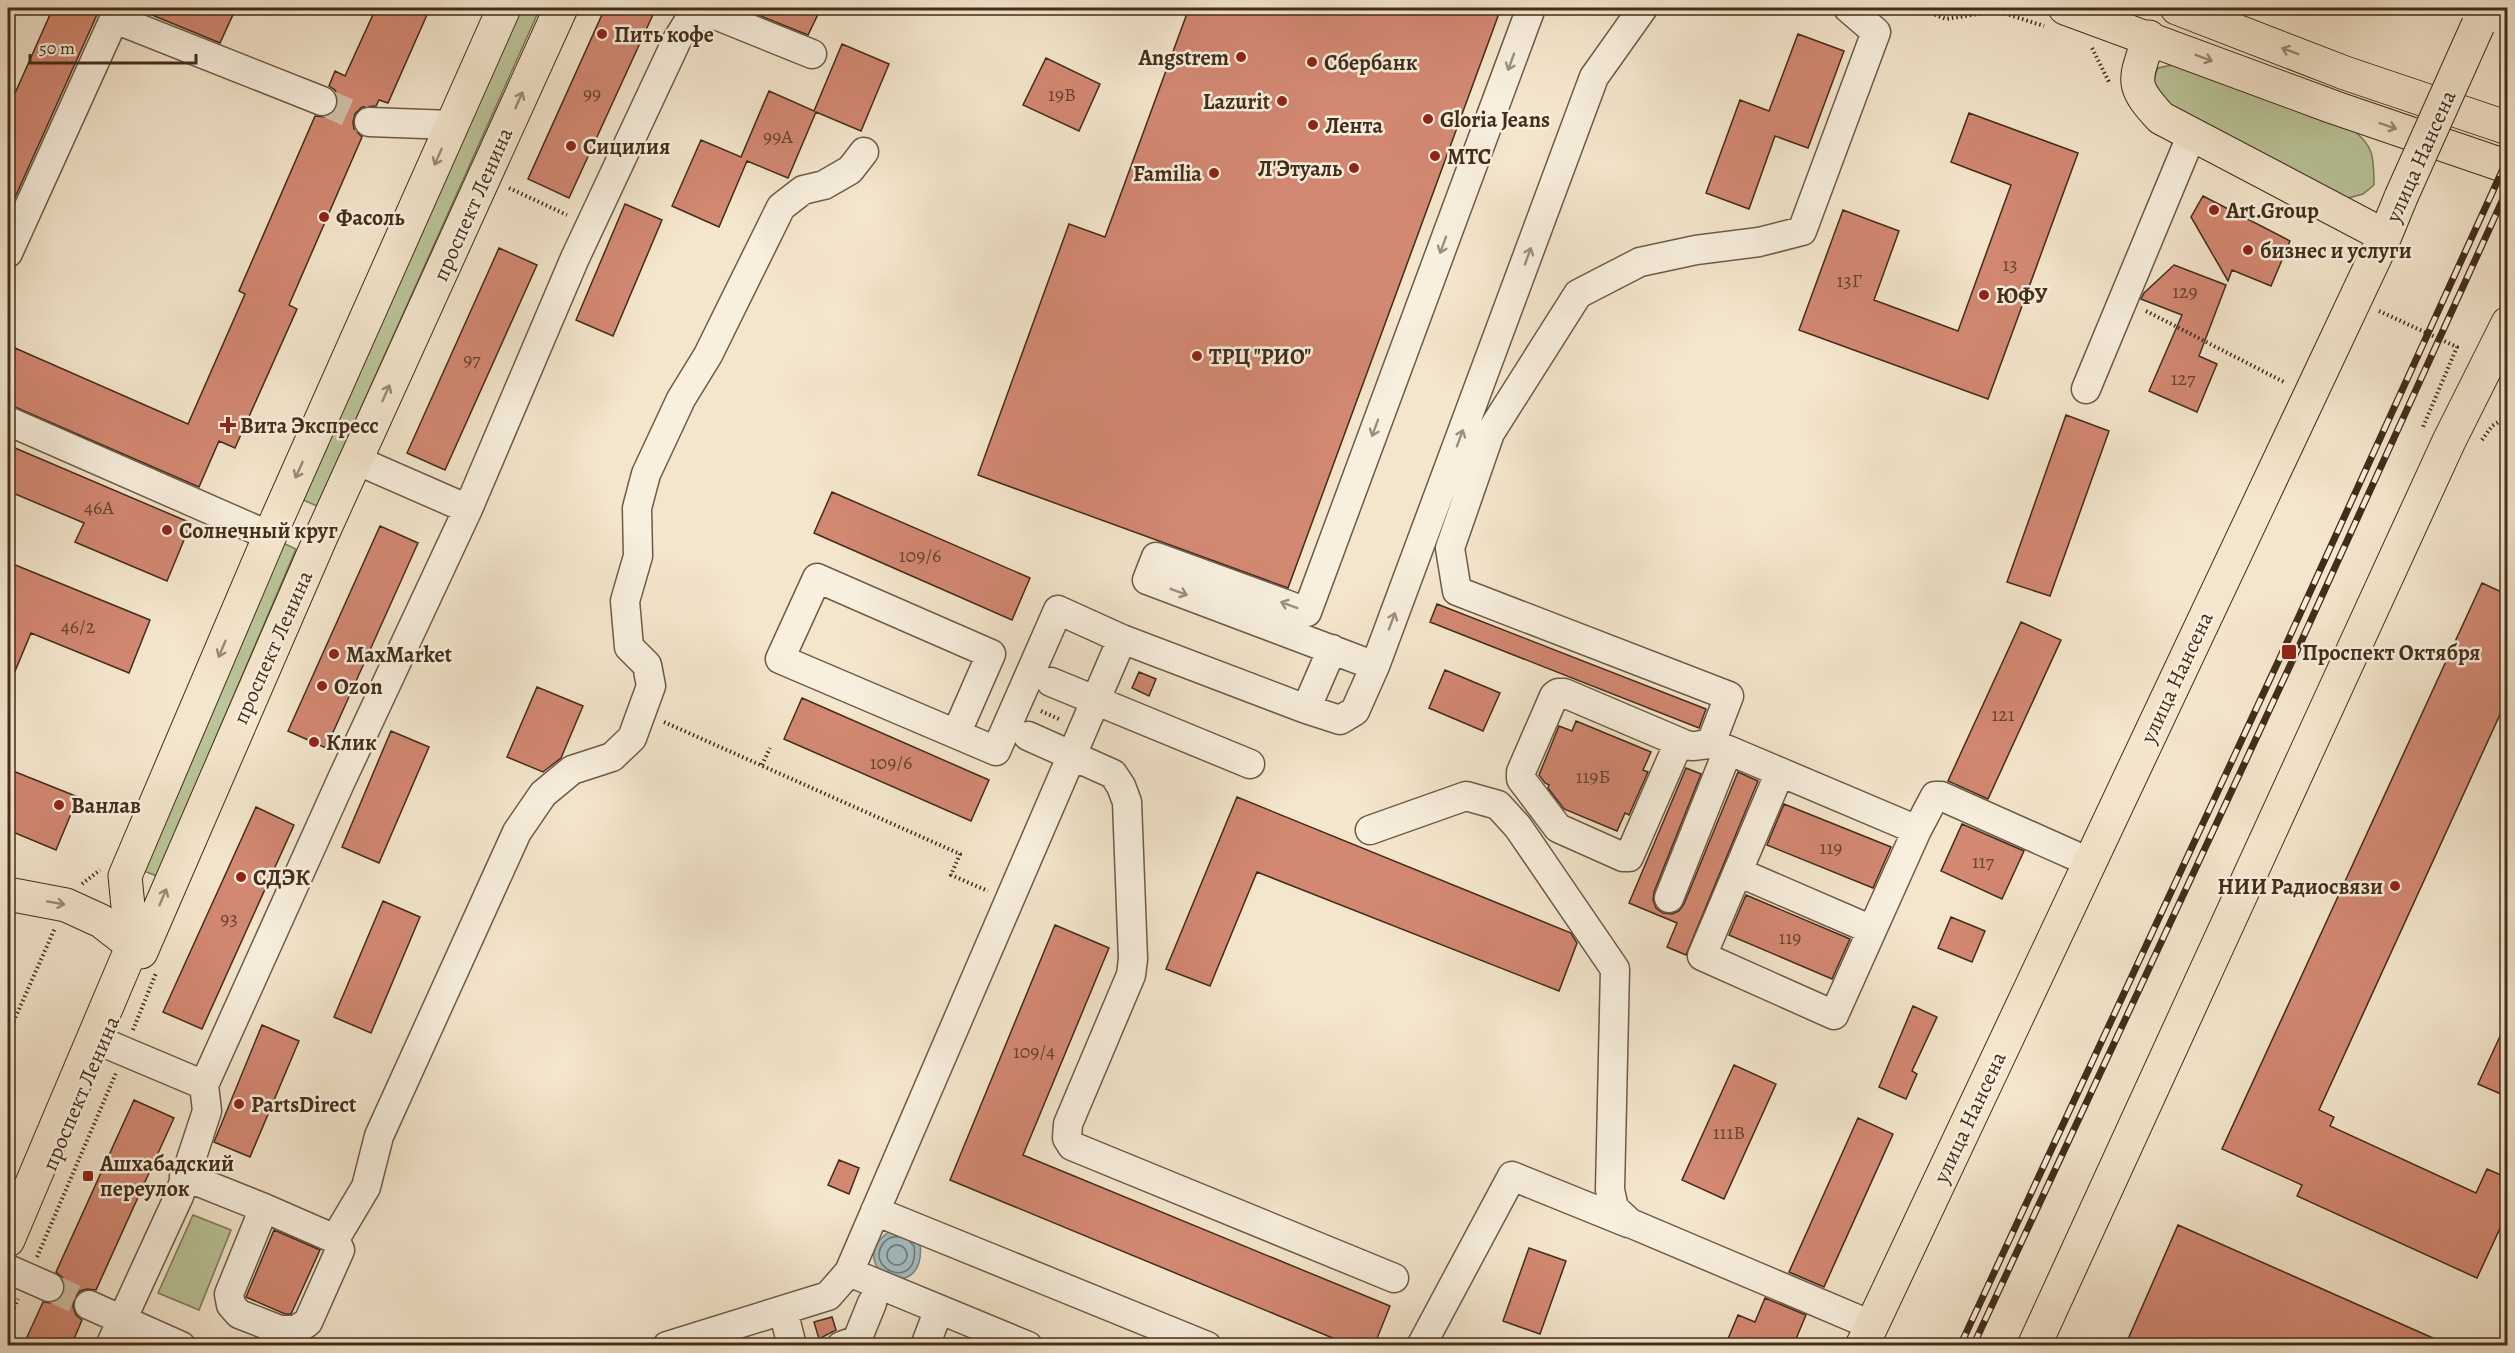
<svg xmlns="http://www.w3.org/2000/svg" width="2515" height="1353" font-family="Alegreya,serif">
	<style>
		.green { fill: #bac599; stroke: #7e795a; stroke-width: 1.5 }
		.water { fill: #a1bdc2; stroke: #7b837f; stroke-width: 1.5 }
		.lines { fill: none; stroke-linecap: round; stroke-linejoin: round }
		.shore { stroke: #72756e; stroke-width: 1.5 }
		.building { fill: #d38872; stroke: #422d1a; stroke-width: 1.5 }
		.minor-tunnel { stroke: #d0c1a9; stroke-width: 28; stroke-dasharray: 28 14; stroke-linecap: butt }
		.minor-casing { stroke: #6e5b47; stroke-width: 31 }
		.major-casing { stroke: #422d1a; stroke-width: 35 }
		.path { stroke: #422d1a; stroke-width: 4; stroke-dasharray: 1.5 3; stroke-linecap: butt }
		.minor { stroke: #f8efde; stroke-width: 28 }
		.major { stroke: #f4e6cd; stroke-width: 33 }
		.rail-casing { stroke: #422d1a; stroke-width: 7 }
		.rail { stroke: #f8efde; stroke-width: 4.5; stroke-dasharray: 14; stroke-linecap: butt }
		.major-bridge-casing { stroke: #422d1a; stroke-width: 35; stroke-linecap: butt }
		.major-bridge { stroke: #f4e6cd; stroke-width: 33 }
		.oneway { stroke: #9b8a74 }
		.oneway2 { stroke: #9d8e7c }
		.poi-dot { fill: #8f2418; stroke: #f8efde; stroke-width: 2 }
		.labels { text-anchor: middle; stroke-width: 5; stroke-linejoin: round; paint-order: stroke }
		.number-label { font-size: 20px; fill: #664430 }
		.poi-label { font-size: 22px; font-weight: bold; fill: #422d1a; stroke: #f8efde; text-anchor: start }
		.street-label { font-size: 22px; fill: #422d1a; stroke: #f8efde }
	</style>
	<rect width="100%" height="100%" fill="#f4e6cd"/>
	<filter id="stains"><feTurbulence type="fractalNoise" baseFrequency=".00333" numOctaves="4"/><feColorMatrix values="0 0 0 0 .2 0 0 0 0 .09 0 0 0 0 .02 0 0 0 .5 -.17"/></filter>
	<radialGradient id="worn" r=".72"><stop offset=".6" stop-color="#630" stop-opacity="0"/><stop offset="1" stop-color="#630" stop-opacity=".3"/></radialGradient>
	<path class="green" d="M 518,8 L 540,8 L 317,506 L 299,498 Z
		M 2176,64 L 2350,128 C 2374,144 2374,158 2374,185 L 2363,194 L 2341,200 L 2178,117 L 2150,82 L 2158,68 Z
		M 281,542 L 296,549 L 157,876 L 141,870 Z
		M 193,1215 L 231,1230 L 199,1310 L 158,1293 Z"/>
	<path class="water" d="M 891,1230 L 920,1242 C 928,1311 837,1268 891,1230 Z"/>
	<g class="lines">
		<path class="shore" d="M 898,1237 C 891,1236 886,1239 882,1245 C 866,1272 920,1290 914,1246 L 910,1242
			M887 1255a10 10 0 1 1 20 0a10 10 0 1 1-20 0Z"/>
	</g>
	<path class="building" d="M 53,8 L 100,8 L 8,213 L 8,109 Z
		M 135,8 L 236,8 L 220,43 Z
		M 376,8 L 430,8 L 388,103 L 379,100 L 376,106 L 362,107 L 355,114 L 353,122 L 354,129 L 362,137 L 289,305 L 297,309 L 235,448 L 219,441 L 199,487 L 8,404 L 8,365 L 15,348 L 188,424 L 245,294 L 239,291 L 315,116 L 325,117 L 332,114 L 337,108 L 338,98 L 335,90 L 329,86 L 335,71 L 345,76 Z
		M 605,8 L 656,8 L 569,198 L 528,179 Z
		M 741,8 L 821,8 L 808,35 Z
		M 1189,8 L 1501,8 L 1288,588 L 978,475 L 1069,224 L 1105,237 Z
		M 1798,34 L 1844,51 L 1808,148 L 1775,136 L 1749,209 L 1706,193 L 1740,100 L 1769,111 Z
		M 842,44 L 889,64 L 861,131 L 816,112 L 788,178 L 747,161 L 719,227 L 672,206 L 701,140 L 741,157 L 769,91 L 814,111 Z
		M 1046,58 L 1100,84 L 1079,131 L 1023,105 Z
		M 1969,113 L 2078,153 L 1988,399 L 1799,330 L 1843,210 L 1899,231 L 1874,300 L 1958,331 L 2011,185 L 1951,162 Z
		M 2203,196 L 2290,241 L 2271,286 L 2232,270 L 2228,281 L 2191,217 Z
		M 625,204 L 662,220 L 613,336 L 576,320 Z
		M 499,248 L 537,265 L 445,470 L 407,453 Z
		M 2174,265 L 2226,285 L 2199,356 L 2217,364 L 2197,412 L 2149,391 L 2182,315 L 2141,299 L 2144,293 Z
		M 2066,415 L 2109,431 L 2050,596 L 2007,582 Z
		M 8,445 L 191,523 L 167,581 L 75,542 L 84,523 L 8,491 Z
		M 832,492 L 1030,578 L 1012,620 L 814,533 Z
		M 380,526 L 418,543 L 326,748 L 288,731 Z
		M 8,562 L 150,620 L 129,673 L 31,633 L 8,688 Z
		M 2482,583 L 2508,595 L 2508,697 L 2319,1110 L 2334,1117 L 2330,1126 L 2476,1193 L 2487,1169 L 2508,1178 L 2508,1211 L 2477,1278 L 2297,1196 L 2302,1185 L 2222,1149 Z
		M 1437,604 L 1706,709 L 1699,728 L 1430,622 Z
		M 2021,622 L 2061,640 L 1988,799 L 1948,781 Z
		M 1445,670 L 1500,693 L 1483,731 L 1429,708 Z
		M 1139,672 L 1156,679 L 1149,696 L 1132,688 Z
		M 537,687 L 583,706 L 561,758 L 543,772 L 507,757 Z
		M 802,698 L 989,780 L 971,821 L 784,739 Z
		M 1576,721 L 1651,752 L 1643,770 L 1648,772 L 1629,815 L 1625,813 L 1617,831 L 1564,809 L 1548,788 L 1549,785 L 1545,783 L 1539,775 L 1559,726 L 1572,731 Z
		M 391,731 L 429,747 L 379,863 L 342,847 Z
		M 1686,768 L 1701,774 L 1654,892 L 1653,900 L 1656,908 L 1663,913 L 1672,914 L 1679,911 L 1684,904 L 1738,772 L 1758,781 L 1686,955 L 1667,947 L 1677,923 L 1629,903 Z
		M 8,769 L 78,797 L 56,850 L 8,830 Z
		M 1237,797 L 1571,933 L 1577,943 L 1559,991 L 1257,872 L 1210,986 L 1166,969 Z
		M 1784,804 L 1891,847 L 1873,888 L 1767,845 Z
		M 256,807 L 294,825 L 202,1029 L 163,1012 Z
		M 1962,824 L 2024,851 L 2002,899 L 1941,871 Z
		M 1746,895 L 1850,939 L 1832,979 L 1729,935 Z
		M 383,901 L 420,917 L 371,1033 L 334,1017 Z
		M 1951,917 L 1985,931 L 1972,962 L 1938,948 Z
		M 1055,925 L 1109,948 L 1023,1155 L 1390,1306 L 1374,1346 L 1352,1346 L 950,1180 Z
		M 1913,1006 L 1937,1017 L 1912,1071 L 1917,1074 L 1906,1099 L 1879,1087 Z
		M 2508,1019 L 2508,1097 L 2478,1084 Z
		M 262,1025 L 299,1041 L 250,1157 L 214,1142 Z
		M 1734,1065 L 1776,1084 L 1724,1199 L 1682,1180 Z
		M 134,1100 L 174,1118 L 96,1290 L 87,1289 L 80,1291 L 74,1298 L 73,1307 L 76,1315 L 82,1320 L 71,1346 L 23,1346 L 43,1302 L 51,1303 L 58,1301 L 64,1294 L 65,1285 L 63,1278 L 56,1272 Z
		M 1858,1118 L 1893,1134 L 1824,1287 L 1789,1272 Z
		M 839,1160 L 859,1168 L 849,1194 L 828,1185 Z
		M 2178,1225 L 2451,1346 L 2125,1346 Z
		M 274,1230 L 320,1250 L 291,1314 L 285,1314 L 246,1297 Z
		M 1529,1248 L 1566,1261 L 1540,1334 L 1503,1321 Z
		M 1765,1298 L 1806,1315 L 1793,1346 L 1725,1346 L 1738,1315 L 1755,1322 Z
		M 832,1317 L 836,1330 L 819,1339 L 814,1322 Z"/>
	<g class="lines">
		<path class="minor-tunnel" d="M 322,101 L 369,122
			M 49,1287 L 89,1305"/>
		<defs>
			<path id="minor" d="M 1531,8 L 1307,612 L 1156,557 L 1147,580 L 1375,666 L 1594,77 L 1643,8
				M 115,19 L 322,101
				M 369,122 L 452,125
				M 8,253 L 119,8
				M 2086,389 L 2192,134
				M 8,421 L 270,536
				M 356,460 L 468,509
				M 1051,682 L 1250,764
				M 1306,709 L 1340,720 L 1355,711 L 1375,666
				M 956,734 L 991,654 L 817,578 L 780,659 L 996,751 L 1058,610 L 1122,639
				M 1028,736 L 1113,774 L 1121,786 L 1127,802 L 1133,959 L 1131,975 L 1068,1124 L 1067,1138 L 1072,1146 L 1394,1278
				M 1711,743 L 1729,696 L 1457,591 L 1450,548 L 1490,433 L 1578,294 L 1640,262 L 1696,250 L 1759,242 L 1802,231 L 1876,32 L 1848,8
				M 1728,750 L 1780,772
				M 1370,830 L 1466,796 L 1498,805 L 1518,827 L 1615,969 L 1610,1190 L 1614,1208 L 1630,1223 L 1871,1325
				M 1917,830 L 1780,772 L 1702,956 L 1834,1015 L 1917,830 L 1935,796 L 1941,796 L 2089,862
				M 1738,872 L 1872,930
				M 1669,898 L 1728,750 C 1722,748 1715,743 1709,744 C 1695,745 1694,749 1679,742 L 1564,693 L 1558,693 L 1554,696 L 1521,772 L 1521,779 L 1558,828 L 1623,857 L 1629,857 L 1679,742
				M 102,1042 L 204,1085 L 207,1111 L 179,1196 L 110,1346
				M 204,1085 L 341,781 L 468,509 L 575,258 L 677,40 L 690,19 L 713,14 L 812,54
				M 184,1176 L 264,1208 L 271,1211 L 335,1239 L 340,1250 L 308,1322 L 296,1330 L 280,1330 L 239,1314 L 231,1305 L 229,1294 L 264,1208
				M 875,1211 L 1207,1346
				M 335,1239 L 366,1187 L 379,1136 L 517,832 L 543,794 L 572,770 L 612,757 L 632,738 L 651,686 L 647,665 L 629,647 L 625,601 L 638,556 L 637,508 L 646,474 L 681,399 L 708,355 L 781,207 L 803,190 L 824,185 L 850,170 L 864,152
				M 8,1269 L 49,1287
				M 849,1272 L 1028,1346
				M 89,1305 L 181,1346
				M 783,1310 L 792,1346
				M 667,1346 L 828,1296 L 849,1272 L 1122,639 L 1306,709 L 1332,649
				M 841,1346 L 857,1340 L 872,1303
				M 925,1346 L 939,1309
				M 1421,1346 L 1512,1176 L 1628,1223"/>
			<path id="major" d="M 2065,8 L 2333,107 L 2508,167
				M 2177,8 L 2345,73 L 2508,128
				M 2149,37 C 2136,80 2128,83 2161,118 L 2385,236
				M 8,894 L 66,905 L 101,921 L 141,952 L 320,539 L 561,8
				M 8,1240 L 132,947 L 125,876 L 277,519 L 504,8
				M 1862,1346 L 2385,236 L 2401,197
				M 2034,1346 L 2449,441 L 2508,323"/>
		</defs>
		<use href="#minor" class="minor-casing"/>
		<use href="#major" class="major-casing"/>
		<path class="path" d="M 1918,8 L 1946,19 L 1997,11 L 2044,26
			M 2092,48 L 2110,84
			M 509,188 L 567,215
			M 2146,311 L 2286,383
			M 2379,311 L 2457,347 L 2423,427
			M 2482,440 L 2492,426 L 2508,416
			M 1041,711 L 1061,720
			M 664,722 L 960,854 L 951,875 L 988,891
			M 762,765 L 770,748
			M 82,884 L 100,870
			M 133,1030 L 156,973
			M 8,1034 L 55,928
			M 37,1257 L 116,1073
			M 8,1320 L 18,1299"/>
		<use href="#minor" class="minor"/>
		<use href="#major" class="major"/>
		<defs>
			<path id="rail" d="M 1960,1346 L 2284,649 L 2508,158
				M 1973,1346 L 2295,655 L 2508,188"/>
		</defs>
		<use href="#rail" class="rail-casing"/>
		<use href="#rail" class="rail"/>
		<defs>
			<path id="major-bridge" d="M 2401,197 L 2478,25"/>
		</defs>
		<use href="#major-bridge" class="major-bridge-casing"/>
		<use href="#major-bridge" class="major-bridge"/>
	</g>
	<defs><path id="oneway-shaft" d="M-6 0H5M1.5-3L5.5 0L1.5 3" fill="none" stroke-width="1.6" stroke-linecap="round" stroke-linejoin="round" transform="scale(1.5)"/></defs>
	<g class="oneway">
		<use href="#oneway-shaft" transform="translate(2290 51) rotate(-159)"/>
		<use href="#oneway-shaft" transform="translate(2204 58) rotate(21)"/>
		<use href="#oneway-shaft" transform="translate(519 100) rotate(-66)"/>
		<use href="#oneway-shaft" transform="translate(2388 126) rotate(19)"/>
		<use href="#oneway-shaft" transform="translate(438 157) rotate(114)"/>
		<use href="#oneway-shaft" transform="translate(386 393) rotate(-66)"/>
		<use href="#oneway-shaft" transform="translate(299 470) rotate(114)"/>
		<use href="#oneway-shaft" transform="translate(222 649) rotate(113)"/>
		<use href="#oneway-shaft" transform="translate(163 897) rotate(-67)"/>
		<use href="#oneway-shaft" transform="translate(56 903) rotate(10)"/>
	</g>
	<g class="oneway2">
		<use href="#oneway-shaft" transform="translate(1511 62) rotate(110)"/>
		<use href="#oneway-shaft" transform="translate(1443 245) rotate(110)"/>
		<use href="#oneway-shaft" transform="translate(1528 256) rotate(-70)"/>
		<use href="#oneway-shaft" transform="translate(1375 428) rotate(110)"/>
		<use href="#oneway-shaft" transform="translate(1460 438) rotate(-70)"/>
		<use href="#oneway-shaft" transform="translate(1179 592) rotate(21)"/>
		<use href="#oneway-shaft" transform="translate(1289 605) rotate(-160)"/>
		<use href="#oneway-shaft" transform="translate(1392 621) rotate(-70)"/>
	</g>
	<g class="poi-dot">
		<circle cx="602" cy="34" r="6"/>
		<circle cx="1241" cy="57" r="6"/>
		<circle cx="1312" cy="62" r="6"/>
		<circle cx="1282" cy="101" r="6"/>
		<circle cx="1428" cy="119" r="6"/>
		<circle cx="1313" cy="125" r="6"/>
		<circle cx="571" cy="146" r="6"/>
		<circle cx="1435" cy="156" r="6"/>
		<circle cx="1354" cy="168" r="6"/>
		<circle cx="1214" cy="173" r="6"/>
		<circle cx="2214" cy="210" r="6"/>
		<circle cx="324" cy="217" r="6"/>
		<circle cx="2248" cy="250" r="6"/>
		<circle cx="1984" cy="295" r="6"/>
		<circle cx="1197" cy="356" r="6"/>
		<path d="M225 416h6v6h6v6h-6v6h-6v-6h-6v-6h6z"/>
		<circle cx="167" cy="530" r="6"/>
		<rect x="2281" y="644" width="16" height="16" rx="3"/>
		<circle cx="334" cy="654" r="6"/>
		<circle cx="322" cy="686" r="6"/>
		<circle cx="314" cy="742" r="6"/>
		<circle cx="59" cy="805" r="6"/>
		<circle cx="241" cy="877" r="6"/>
		<circle cx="2395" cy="886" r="6"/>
		<circle cx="239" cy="1104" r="6"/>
		<rect x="82" y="1170" width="12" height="12" rx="3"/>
	</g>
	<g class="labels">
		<g class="number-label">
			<text x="592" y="100">99</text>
			<text x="1062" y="101">19В</text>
			<text x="778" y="143">99А</text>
			<text x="2010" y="271">13</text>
			<text x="1849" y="287">13Г</text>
			<text x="2185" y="298">129</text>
			<text x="472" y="366">97</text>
			<text x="2183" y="385">127</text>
			<text x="99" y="514">46А</text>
			<text x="920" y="562">109/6</text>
			<text x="78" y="633">46/2</text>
			<text x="2003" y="721">121</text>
			<text x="891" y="769">109/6</text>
			<text x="1593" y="783">119Б</text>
			<text x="1831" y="854">119</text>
			<text x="1983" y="868">117</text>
			<text x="229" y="925">93</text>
			<text x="1790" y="944">119</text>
			<text x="1034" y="1058">109/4</text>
			<text x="1729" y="1139">111В</text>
		</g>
		<g class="poi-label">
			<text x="614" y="42">Пить кофе</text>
			<text x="1229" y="65" text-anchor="end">Angstrem</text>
			<text x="1324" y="70">Сбербанк</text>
			<text x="1270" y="109" text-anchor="end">Lazurit</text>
			<text x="1440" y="127">Gloria Jeans</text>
			<text x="1325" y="133">Лента</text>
			<text x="583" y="154">Сицилия</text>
			<text x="1447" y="164">МТС</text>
			<text x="1342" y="176" text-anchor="end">Л'Этуаль</text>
			<text x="1202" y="181" text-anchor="end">Familia</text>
			<text x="2226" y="218">Art.Group</text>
			<text x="336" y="225">Фасоль</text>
			<text x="2260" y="258">бизнес и услуги</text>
			<text x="1996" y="303">ЮФУ</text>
			<text x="1209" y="364">ТРЦ "РИО"</text>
			<text x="240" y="433">Вита Экспресс</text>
			<text x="179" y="538">Солнечный круг</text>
			<text x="2302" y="660">Проспект Октября</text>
			<text x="346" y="662">MaxMarket</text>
			<text x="334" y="694">Ozon</text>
			<text x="326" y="750">Клик</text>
			<text x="71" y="813">Ванлав</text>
			<text x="253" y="885">СДЭК</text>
			<text x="2383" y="894" text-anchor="end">НИИ Радиосвязи</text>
			<text x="251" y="1112">PartsDirect</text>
			<text x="100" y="1171">Ашхабадский<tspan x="100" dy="25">переулок</tspan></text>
		</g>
		<g class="street-label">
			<text transform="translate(2420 156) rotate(-66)" y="8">улица Нансена</text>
			<text transform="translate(472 204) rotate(-66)" y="8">проспект Ленина</text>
			<text transform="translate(272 647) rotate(-66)" y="8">проспект Ленина</text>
			<text transform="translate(2176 677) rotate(-65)" y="8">улица Нансена</text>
			<text transform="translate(80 1093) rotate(-67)" y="8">проспект Ленина</text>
			<text transform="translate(1969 1117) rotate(-65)" y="8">улица Нансена</text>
		</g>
	</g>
	<rect width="2515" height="1353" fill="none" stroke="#f4e6cd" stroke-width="30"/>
	<rect x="9" y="9" width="2497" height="1335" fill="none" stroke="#422d1a" stroke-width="3"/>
	<rect x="15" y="15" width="2485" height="1323" fill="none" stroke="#422d1a" stroke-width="1.5"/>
	<path d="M30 54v9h166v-9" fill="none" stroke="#422d1a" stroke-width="3"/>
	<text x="39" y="54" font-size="18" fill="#422d1a" stroke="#f8efde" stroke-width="4.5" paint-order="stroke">50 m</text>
	<rect width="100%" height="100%" filter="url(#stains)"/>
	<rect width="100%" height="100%" fill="url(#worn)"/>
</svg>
